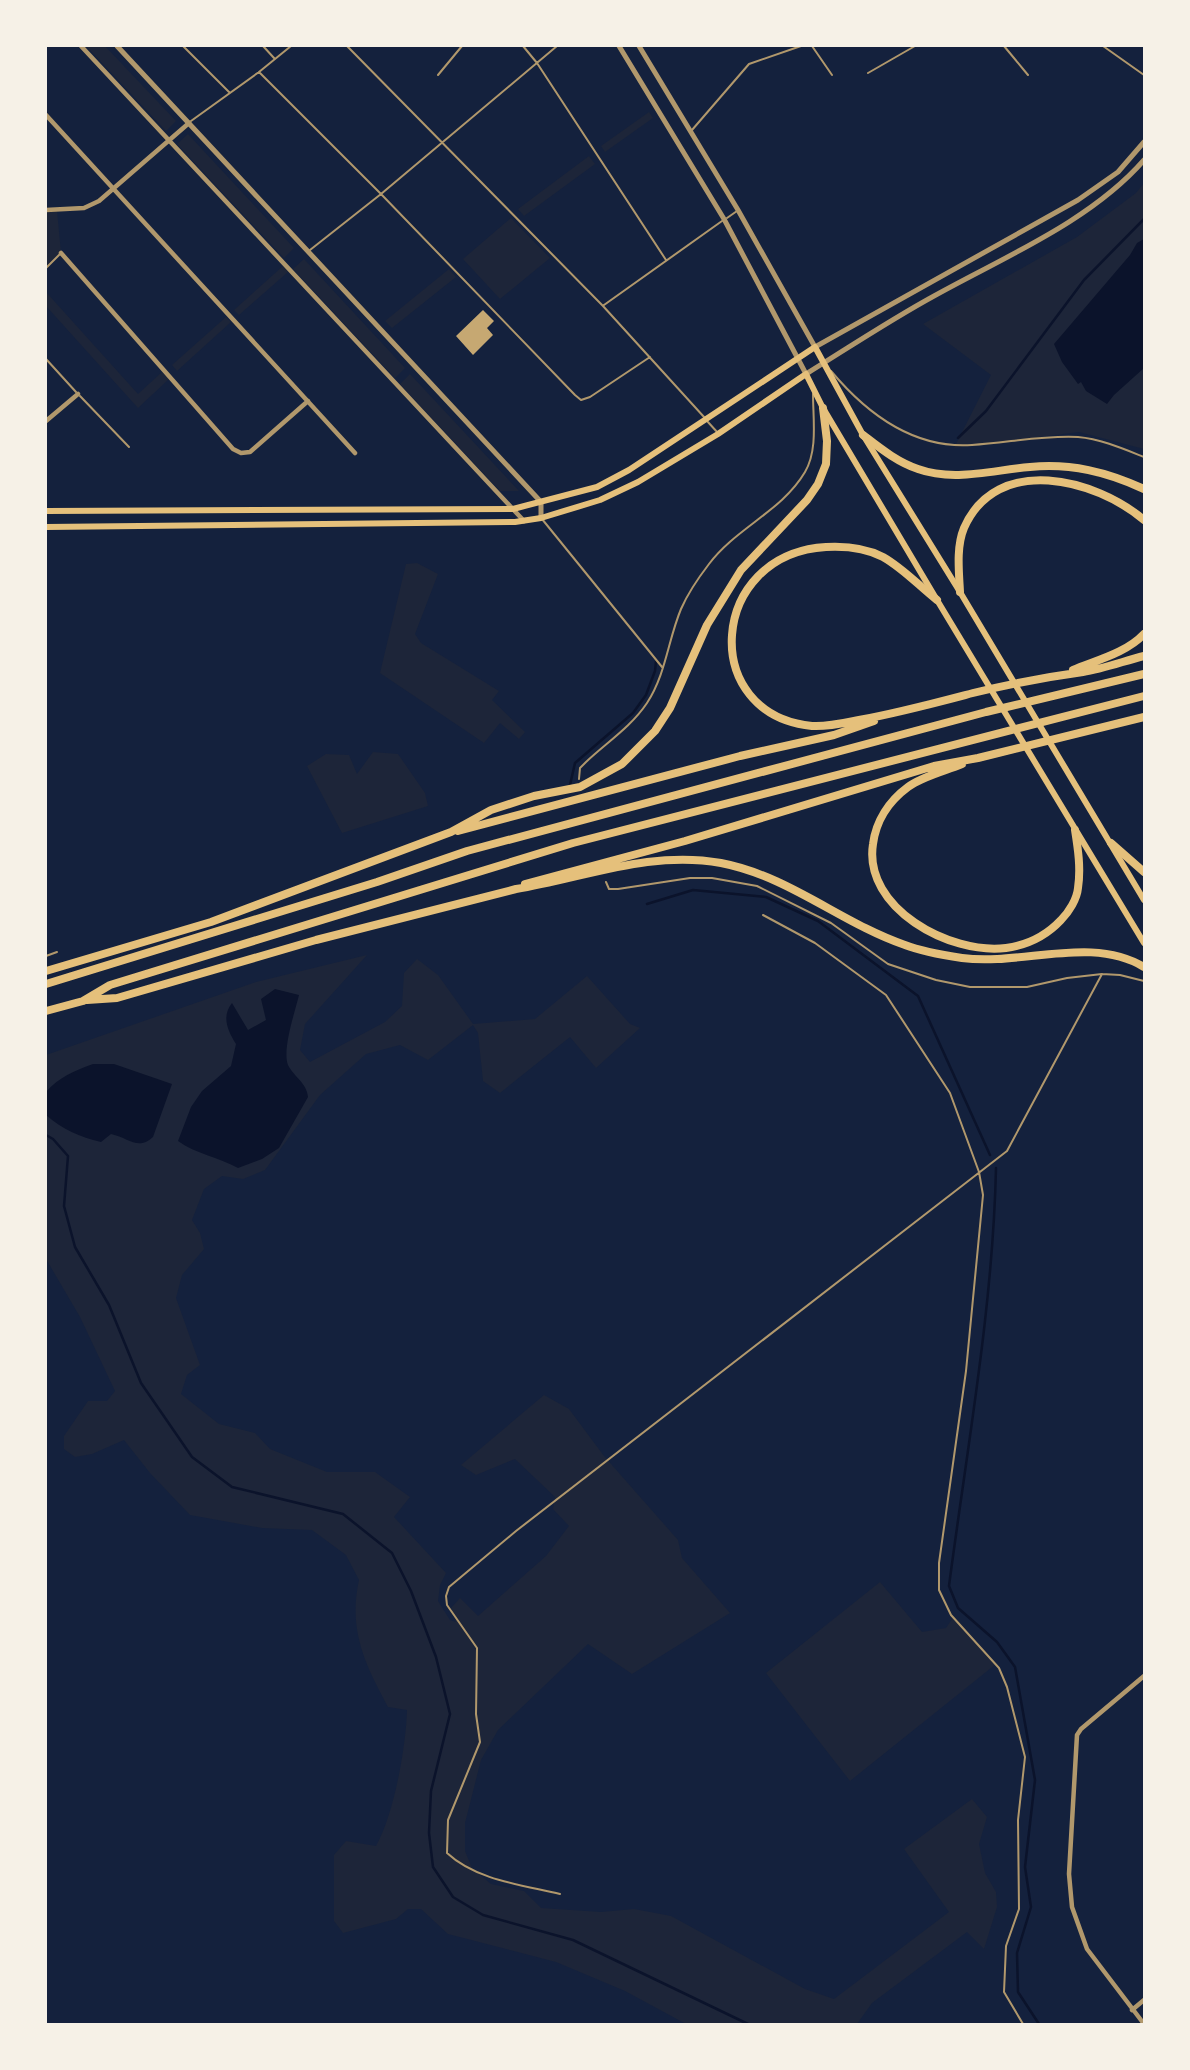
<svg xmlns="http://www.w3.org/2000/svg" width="1190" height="2070" font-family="'IBM Plex Serif',serif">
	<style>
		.green { fill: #1d2539 }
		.water { fill: #0b132b }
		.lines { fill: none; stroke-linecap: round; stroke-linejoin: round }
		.stream { stroke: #0b132b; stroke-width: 2.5 }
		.building { fill: #c6a872 }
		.service { stroke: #b1986c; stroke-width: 2 }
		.minor { stroke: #b1986c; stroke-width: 4.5 }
		.tertiary { stroke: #b1986c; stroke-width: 5 }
		.secondary { stroke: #e5c07b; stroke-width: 6 }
		.motorway { stroke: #e5c07b; stroke-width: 8 }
	</style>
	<rect width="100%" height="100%" fill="#14213d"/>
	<path class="green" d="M 86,46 L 105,46 L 176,121 L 166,131 Z
		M 649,112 L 653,118 L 605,152 L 601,146 Z
		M 188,134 L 294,248 L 284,258 L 177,144 Z
		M 589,156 L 595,164 L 524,216 L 518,209 Z
		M 1144,183 L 1144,449 L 1079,432 L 954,448 L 991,375 L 923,324 L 1077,237 L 1136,193 Z
		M 46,210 L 57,210 L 61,253 L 46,267 Z
		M 511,218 L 550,258 L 500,299 L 463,259 Z
		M 304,259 L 405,368 L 395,378 L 293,269 Z
		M 283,266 L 288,272 L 239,315 L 234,310 Z
		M 449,269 L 456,277 L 392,328 L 385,321 Z
		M 46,292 L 138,394 L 162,372 L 169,379 L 138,408 L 46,306 Z
		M 226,317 L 231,322 L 177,371 L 172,365 Z
		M 410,374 L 519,491 L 500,491 L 400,384 Z
		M 417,563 L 438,574 L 415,634 L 421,643 L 499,691 L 492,700 L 525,732 L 519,739 L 500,723 L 484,743 L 380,673 L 406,564 Z
		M 373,752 L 398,754 L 425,793 L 428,806 L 342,833 L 307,766 L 326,754 L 349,755 L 357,774 Z
		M 367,955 L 305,1024 L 300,1050 L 310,1062 L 385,1022 L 402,1006 L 404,973 L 417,959 L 438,975 L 473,1024 L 535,1019 L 587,976 L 630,1024 L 640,1028 L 596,1068 L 570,1037 L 500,1093 L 483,1081 L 478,1033 L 473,1025 L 428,1060 L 400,1045 L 366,1054 L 320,1095 L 265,1170 L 243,1179 L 222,1176 L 204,1189 L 192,1220 L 200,1233 L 204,1249 L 182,1275 L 176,1298 L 200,1365 L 187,1375 L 181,1394 L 219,1424 L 255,1433 L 270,1449 L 327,1472 L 375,1472 L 410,1497 L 394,1517 L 446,1573 L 440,1585 L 438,1601 L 450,1620 L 456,1622 L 451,1608 L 460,1598 L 478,1616 L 546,1556 L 569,1526 L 553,1509 L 555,1497 L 515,1459 L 476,1475 L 461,1465 L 544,1395 L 569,1409 L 604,1456 L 678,1540 L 682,1558 L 730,1613 L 632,1674 L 588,1644 L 498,1730 L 481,1760 L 465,1823 L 465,1851 L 472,1868 L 491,1884 L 524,1891 L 541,1908 L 601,1912 L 634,1909 L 671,1916 L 805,1989 L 834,1999 L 949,1912 L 904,1849 L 972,1799 L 987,1817 L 979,1844 L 985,1873 L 996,1892 L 997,1907 L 984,1949 L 967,1932 L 872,2003 L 857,2024 L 686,2024 L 625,1991 L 556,1962 L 448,1934 L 421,1909 L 408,1909 L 396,1919 L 343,1933 L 334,1921 L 334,1855 L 346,1841 L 376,1846 C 394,1814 406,1747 407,1710 L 388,1707 C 365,1664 348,1630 359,1580 L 346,1555 L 312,1530 L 262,1528 L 190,1515 L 150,1473 L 124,1440 L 92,1454 L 75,1457 L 64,1449 L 64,1436 L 88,1401 L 107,1401 L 115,1391 L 80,1317 L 46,1259 L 46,1055 L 256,982 Z
		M 880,1582 L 922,1632 L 946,1628 L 954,1616 L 996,1664 L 850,1781 L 766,1673 Z"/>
	<path class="water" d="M 1144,239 L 1144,368 L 1114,395 L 1107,404 L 1086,391 L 1081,382 L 1078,384 L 1062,362 L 1054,344 L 1130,255 L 1137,243 Z
		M 275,989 L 299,995 C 295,1012 282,1049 288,1065 C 294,1077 307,1083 308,1097 L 279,1148 L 262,1159 L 238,1168 C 218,1157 196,1154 178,1141 L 191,1107 L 202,1091 L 231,1066 L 236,1044 C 228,1031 221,1017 232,1003 L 248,1030 L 266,1020 L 261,999 Z
		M 93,1064 L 114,1064 L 172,1084 L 153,1137 C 138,1151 129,1138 111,1134 L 101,1142 C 80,1137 62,1129 46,1115 L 46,1092 C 59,1077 74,1071 93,1064 Z"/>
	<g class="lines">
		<path class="stream" d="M 958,438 L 986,411 L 1084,280 L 1144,219
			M 570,785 L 575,763 L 633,713 L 646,695 L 655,671 L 656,661
			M 647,904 L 693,890 L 766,897 L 818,921 L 918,996 L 990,1155
			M 46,1135 L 53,1139 L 68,1156 L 64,1206 L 75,1247 L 109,1305 L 141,1383 L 192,1457 L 232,1487 L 343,1514 L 392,1553 L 411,1591 L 436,1657 L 450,1714 L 431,1791 L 429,1833 L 433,1867 L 453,1897 L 483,1915 L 573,1940 L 748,2024
			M 996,1168 C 993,1307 967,1448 949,1586 L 958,1608 L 997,1642 L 1015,1667 L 1035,1780 L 1025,1867 L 1031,1907 L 1017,1953 L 1018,1992 L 1039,2024"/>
	</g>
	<path class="building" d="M 483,310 L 494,321 L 487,328 L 493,335 L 473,355 L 456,336 Z"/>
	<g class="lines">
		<path class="service" d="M 183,46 L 229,92
			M 263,46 L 274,58
			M 347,46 L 603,306 L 704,417
			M 523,46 L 537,63 L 666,260
			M 812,46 L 832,75
			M 1004,46 L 1028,75
			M 1103,46 L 1144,75
			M 259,72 L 381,194 L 575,395 L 581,400 L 590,397 L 650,357
			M 868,73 L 915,46
			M 438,75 L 462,46
			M 191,121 L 259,72 L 291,46
			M 692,130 L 749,64 L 801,46
			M 727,218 L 737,211
			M 310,250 L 381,194 L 557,46
			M 46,268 L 60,254
			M 604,305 L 722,221
			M 46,359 L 76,392
			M 831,371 C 867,414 913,449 972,445 C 1007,443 1042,435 1078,437 C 1101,439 1124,449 1144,457
			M 80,396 L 129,447
			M 707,421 L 718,433
			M 542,519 L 662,667
			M 579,779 L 580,768 L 586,762 C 606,743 631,727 647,703 C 666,674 668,640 681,609 C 688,593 699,577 709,564 C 736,528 782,511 805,472 C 818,450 813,419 813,394
			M 606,882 L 609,889 L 618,889 L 690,878 L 712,878 L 757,886 L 831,923 L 888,964 L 936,980 L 970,987 L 1027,987 L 1067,978 L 1102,974 L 1120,975 L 1144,981
			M 763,915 L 815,943 L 886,995 L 950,1093 L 979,1172 L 983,1195 L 966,1371 L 939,1563 L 939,1590 L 951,1615 L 999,1668 L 1007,1687 L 1025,1757 L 1018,1820 L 1019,1909 L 1006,1946 L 1004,1992 L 1023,2024
			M 46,956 L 57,952
			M 560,1894 C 522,1885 476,1880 447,1853 L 448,1820 L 480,1742 L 476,1714 L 477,1648 L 447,1605 L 446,1596 L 449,1587 L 516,1531 L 1007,1151 L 1102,974"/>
		<path class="minor" d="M 81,46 L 524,521
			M 46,115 L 355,453
			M 46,210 L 84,208 L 99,201 L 189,123
			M 61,253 L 233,449 L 241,453 L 250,452 L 308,401
			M 46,421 L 78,394
			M 1132,2010 L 1144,2000
			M 1144,2024 L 1087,1949 L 1072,1907 L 1069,1874 L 1077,1735 L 1081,1729 L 1144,1676"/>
		<path class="tertiary" d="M 117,46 L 541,502 L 541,518
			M 619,46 L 724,219 L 806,374 C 848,348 890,320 934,296 C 1004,257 1091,221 1144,160
			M 639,46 L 738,210 L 815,347 L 1078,200 L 1118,172 L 1144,142"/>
		<path class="secondary" d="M 46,511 L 513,509 L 597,487 L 629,470 L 815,347 L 863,435 L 960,592 L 1144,900
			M 46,527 L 515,522 L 541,518 L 600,500 L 638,482 L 718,434 L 806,374 L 823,408 L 937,600 L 1144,943"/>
		<path class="motorway" d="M 863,435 C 880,448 897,462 918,469 C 954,482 993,470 1030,467 C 1071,463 1107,472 1144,489
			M 960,592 C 959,572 956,547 964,528 C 997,453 1096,479 1144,520
			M 937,600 C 919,586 904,569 883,557 C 866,548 845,546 826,547 C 708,554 698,715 812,726 C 828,727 844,723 859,720 C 898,713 935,703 973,693 C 1010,684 1046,677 1083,672 C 1103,669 1124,661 1144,656
			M 1073,670 C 1097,660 1126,653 1144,634
			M 962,764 C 945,771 923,776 908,787 C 889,801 876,821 873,844 C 863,908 950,955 1006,948 C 1028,945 1046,936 1061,920 C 1069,912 1077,899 1078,888 C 1081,868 1078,849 1075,830
			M 458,831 L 740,756 L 834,735 L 874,721
			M 1111,843 L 1144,872
			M 525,884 L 685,841 L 934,766 L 978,758 L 1144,717
			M 46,971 L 211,922 L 451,832 L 491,810 L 534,796 L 580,787 L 622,764 L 655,731 L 670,708 L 707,625 L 741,570 L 807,500 L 818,484 L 826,464 L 827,441 L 823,408
			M 46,984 L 377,882 L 467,851 L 986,712 L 1144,674
			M 87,1000 L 117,998 L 316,940 L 516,889 C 584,878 650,850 721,863 C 789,876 841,923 905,945 C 923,952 942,955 962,958 C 1022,966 1091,935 1144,967
			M 46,1011 L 83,1001 L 110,985 L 573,843 L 1144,696"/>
	</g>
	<rect width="1190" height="2070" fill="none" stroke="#f6f1e7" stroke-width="94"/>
</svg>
